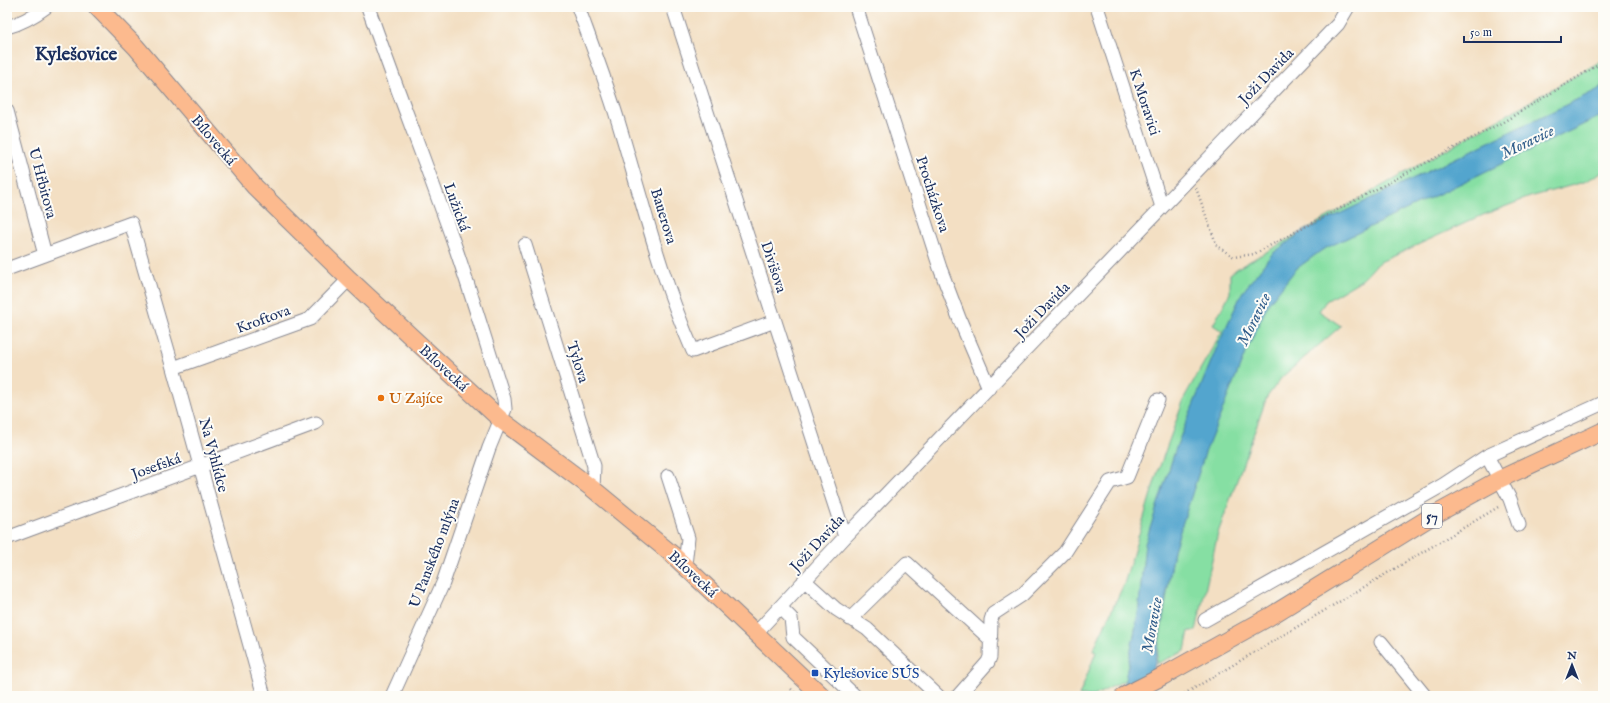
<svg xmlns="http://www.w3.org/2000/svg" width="1610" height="703" font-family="'IM FELL English',serif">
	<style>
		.green { fill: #86dfa3; stroke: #508780 }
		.water { fill: #53a5ce; stroke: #376a96 }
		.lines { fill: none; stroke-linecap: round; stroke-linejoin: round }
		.minor-casing { stroke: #878790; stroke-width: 15 }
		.major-casing { stroke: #878790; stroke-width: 19 }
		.path { stroke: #878790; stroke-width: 2.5; stroke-dasharray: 1 3; stroke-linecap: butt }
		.minor { stroke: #fff; stroke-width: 13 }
		.major { stroke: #fcba8e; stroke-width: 17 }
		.food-dot { fill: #e8710a; stroke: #fdfcf7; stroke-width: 1.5 }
		.transit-dot { fill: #1a4fb4; stroke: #fdfcf7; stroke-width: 1.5 }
		.labels { text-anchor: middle; stroke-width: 4; stroke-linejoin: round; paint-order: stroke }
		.shield { fill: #fdfcf7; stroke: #5f6c8c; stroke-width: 1 }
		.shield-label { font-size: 14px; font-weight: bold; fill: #1b2f5e }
		.street-label { font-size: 15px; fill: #1b2f5e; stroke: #fdfcf7 }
		.food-label { font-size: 15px; fill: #c56008; stroke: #fdfcf7; text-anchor: start }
		.transit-label { font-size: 15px; fill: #164399; stroke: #fdfcf7; text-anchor: start }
		.water-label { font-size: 16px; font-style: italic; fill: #315e8b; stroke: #fdfcf7 }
		.district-label { font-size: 19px; font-weight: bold; fill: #1b2f5e; stroke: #fdfcf7 }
	</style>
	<rect width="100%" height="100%" fill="#fdfcf7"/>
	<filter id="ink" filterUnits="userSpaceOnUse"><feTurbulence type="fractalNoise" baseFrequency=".025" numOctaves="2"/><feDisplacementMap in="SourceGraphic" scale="8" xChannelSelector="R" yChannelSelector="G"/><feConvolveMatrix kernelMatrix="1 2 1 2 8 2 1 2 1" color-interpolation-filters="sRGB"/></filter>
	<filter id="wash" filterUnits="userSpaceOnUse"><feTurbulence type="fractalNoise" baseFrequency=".012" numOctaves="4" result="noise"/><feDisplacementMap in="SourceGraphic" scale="16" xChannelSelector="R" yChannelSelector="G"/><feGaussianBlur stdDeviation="0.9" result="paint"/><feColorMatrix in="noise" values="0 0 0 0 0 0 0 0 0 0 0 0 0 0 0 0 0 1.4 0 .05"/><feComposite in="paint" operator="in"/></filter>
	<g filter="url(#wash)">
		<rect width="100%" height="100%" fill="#f3dfc3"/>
		<path class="green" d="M 1603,60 L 1603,86 L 1597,90 L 1302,232 L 1272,254 L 1242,293 L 1217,347 L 1177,445 L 1145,544 L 1138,614 L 1125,680 L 1094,696 L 1079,696 L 1096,652 L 1093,650 L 1124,584 L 1156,477 L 1185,396 L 1222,331 L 1213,325 L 1230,293 L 1230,274 L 1238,268 Z
			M 1603,115 L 1603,172 L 1584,182 L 1530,197 L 1483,215 L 1378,263 L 1363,279 L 1326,301 L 1319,311 L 1341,326 L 1282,377 L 1267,397 L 1218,533 L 1196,631 L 1189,631 L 1185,651 L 1156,664 L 1174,550 L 1205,453 L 1244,356 L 1268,304 L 1296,269 L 1322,250 Z"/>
		<path class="water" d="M 1603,86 L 1603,115 L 1322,250 L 1296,269 L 1268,304 L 1244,356 L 1205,453 L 1174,550 L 1149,696 L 1119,696 L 1125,680 L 1138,615 L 1145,544 L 1177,445 L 1217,347 L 1242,293 L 1272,254 L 1302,232 L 1597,90 Z"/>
	</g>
	<g filter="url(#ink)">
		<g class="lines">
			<defs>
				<path id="minor" d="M 368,7 C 396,88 428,168 456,249 C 473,299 488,349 504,399 L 505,409 L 489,448 L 443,583 L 392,696
					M 578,7 C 593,48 609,89 621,131 C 643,204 662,281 693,351 L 775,321
					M 673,7 L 845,537
					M 856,7 L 940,268 L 959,318 L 989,388
					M 1097,7 L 1162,207
					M 7,27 C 22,23 34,16 46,7
					M 7,111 L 45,255
					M 525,245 L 594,466 L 593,489
					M 7,269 L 131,223 L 173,368 L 264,696
					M 173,368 L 310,319 L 349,279
					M 1487,456 L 1510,499 L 1519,525
					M 668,476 L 688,538 L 685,565
					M 7,538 L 316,423
					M 804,580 L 836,609 L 867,629 L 938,696
					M 780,607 L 791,618 L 793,637 L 855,696
					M 850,619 L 907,563 L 991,640
					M 1205,620 L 1443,485 L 1487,456 L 1603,403
					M 756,633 L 845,537 L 1338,24 L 1348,7
					M 1381,642 L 1425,696
					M 958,696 L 988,662 L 990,657 L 991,620 L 993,614 L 1022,595 L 1065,552 L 1110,482 L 1127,477 L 1158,400"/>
				<path id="major" d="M 97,7 L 136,47 L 255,187 L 349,279 L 501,420 L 593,489 L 673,555 L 822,696
					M 1124,696 L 1163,676 L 1269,617 L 1429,518 L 1500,479 L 1603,431"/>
			</defs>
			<use href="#minor" class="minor-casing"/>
			<use href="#major" class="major-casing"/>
			<path class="path" d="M 1196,188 L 1217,246 L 1234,257 L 1254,254 L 1503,122 L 1603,62
				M 791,689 L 798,696
				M 1181,696 L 1500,506"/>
			<use href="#minor" class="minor"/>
			<use href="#major" class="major"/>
		</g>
	</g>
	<circle class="food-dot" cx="381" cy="398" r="4"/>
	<rect class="transit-dot" x="811" y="669" width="8" height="8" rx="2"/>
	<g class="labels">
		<rect class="shield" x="1422" y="504" width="20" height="24" rx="3"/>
		<g class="shield-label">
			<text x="1432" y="521">57</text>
		</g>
		<g class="street-label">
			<text transform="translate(1266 76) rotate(-46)" y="5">Joži Davida</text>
			<text transform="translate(1145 102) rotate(72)" y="5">K Moravici</text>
			<text transform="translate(214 140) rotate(50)" y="5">Bílovecká</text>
			<text transform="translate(43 183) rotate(75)" y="5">U Hřbitova</text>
			<text transform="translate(933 194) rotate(72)" y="5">Procházkova</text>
			<text transform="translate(457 207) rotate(70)" y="5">Lužická</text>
			<text transform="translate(664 216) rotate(73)" y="5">Bauerova</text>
			<text transform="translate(774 267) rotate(72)" y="5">Divišova</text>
			<text transform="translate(1042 310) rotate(-46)" y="5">Joži Davida</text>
			<text transform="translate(263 319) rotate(-20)" y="5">Kroftova</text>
			<text transform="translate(578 362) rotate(72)" y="5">Tylova</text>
			<text transform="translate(444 368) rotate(43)" y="5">Bílovecká</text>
			<text transform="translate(214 455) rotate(75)" y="5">Na Vyhlídce</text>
			<text transform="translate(156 466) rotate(-20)" y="5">Josefská</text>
			<text transform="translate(817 543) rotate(-47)" y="5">Joži Davida</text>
			<text transform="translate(434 553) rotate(-69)" y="5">U Panského mlýna</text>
			<text transform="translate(693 574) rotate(43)" y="5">Bílovecká</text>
		</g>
		<g class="food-label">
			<text x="389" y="403">U Zajíce</text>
		</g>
		<g class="transit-label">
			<text x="823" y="678">Kylešovice SÚS</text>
		</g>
		<g class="water-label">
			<text transform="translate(1527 141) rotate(-26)" y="6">Moravice</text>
			<text transform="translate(1253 319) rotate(-64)" y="6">Moravice</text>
			<text transform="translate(1151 625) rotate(-80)" y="6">Moravice</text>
		</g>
		<g class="district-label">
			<text x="76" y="60">Kylešovice</text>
		</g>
	</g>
	<rect width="1610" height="703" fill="none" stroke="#fdfcf7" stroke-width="24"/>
	<g transform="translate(1572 665)" stroke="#fdfcf7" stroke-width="3" paint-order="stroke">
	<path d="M0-3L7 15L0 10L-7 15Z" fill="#1b2f5e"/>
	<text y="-6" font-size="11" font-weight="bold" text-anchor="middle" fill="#1b2f5e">N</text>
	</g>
	<path d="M1464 36v6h97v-6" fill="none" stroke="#1b2f5e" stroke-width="2"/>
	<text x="1470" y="36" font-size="12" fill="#1b2f5e" stroke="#fdfcf7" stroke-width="3" paint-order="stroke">50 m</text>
</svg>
